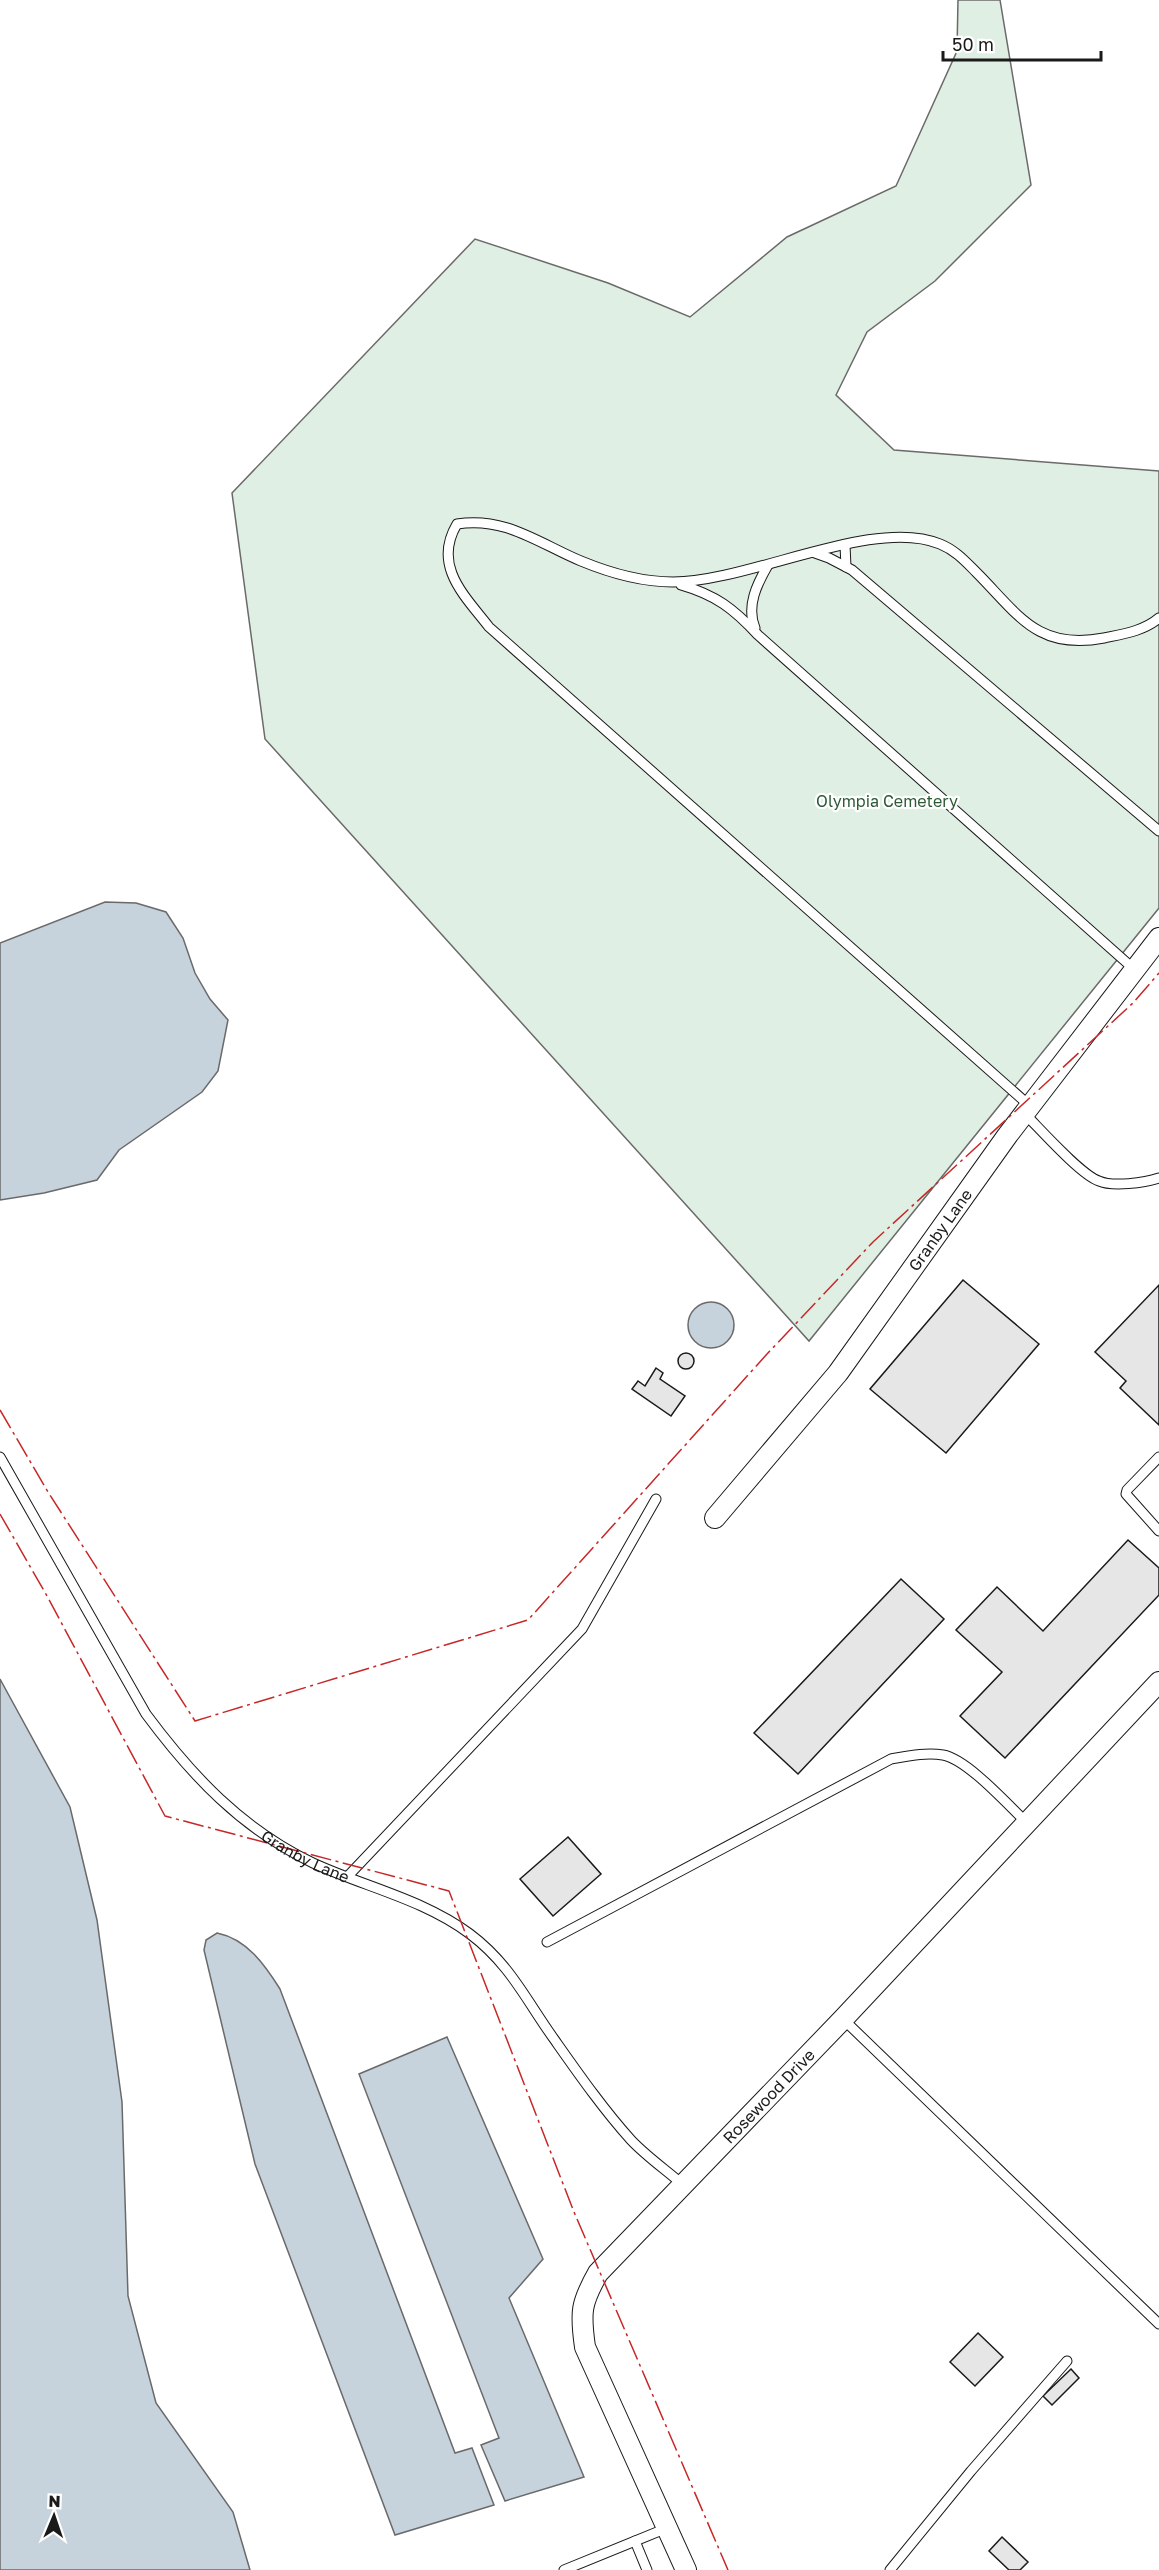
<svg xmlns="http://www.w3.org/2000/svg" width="1159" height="2570" font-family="'Golos Text',sans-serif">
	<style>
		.green { fill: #e0efe3; stroke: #6a6a6a; stroke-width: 1.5 }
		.water { fill: #c6d2dc; stroke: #6a6a6a; stroke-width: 1.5 }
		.building { fill: #e6e6e6; stroke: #1a1a1a; stroke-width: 1.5 }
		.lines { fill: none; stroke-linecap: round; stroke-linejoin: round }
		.service-casing { stroke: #1a1a1a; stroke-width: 11 }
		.minor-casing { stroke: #1a1a1a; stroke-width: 22 }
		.service { stroke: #fff; stroke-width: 9 }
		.minor { stroke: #fff; stroke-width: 20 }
		.power { stroke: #c62828; stroke-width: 1.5; stroke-dasharray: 21 4.5 3 4.5; stroke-linecap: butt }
		.labels { text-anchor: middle; stroke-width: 4.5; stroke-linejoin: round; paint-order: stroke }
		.park-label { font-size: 16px; fill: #2b5a34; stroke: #fff }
		.street-label { font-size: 16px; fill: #1a1a1a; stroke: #fff }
	</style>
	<rect width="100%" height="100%" fill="#fff"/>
	<path class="green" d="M 958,0 L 1000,0 L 1031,185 L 935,281 L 867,332 L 836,395 L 894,450 L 1159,471 L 1159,908 L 809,1341 L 265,739 L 232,493 L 475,239 L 608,283 L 690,317 L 787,237 L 896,186 L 957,51 Z"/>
	<path class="water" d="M 105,902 L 136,903 L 166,912 L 183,938 L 195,973 L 210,999 L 228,1020 L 218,1071 L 202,1092 L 119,1150 L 97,1180 L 44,1193 L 0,1200 L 0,943 Z
		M688 1325a23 23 0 1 1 46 0a23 23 0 1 1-46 0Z
		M 0,1679 L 70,1807 L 97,1920 L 122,2102 L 128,2296 L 156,2403 L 233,2512 L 250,2570 L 0,2570 Z
		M 217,1933 C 247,1939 265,1965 280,1989 L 455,2453 L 472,2448 L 494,2505 L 395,2535 L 255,2164 L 204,1950 L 206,1940 Z
		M 447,2037 L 543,2259 L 509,2298 L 584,2477 L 505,2501 L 481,2445 L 499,2438 L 359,2074 Z"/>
	<path class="building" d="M 963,1280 L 1039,1344 L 946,1453 L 870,1389 Z
		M 1159,1285 L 1159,1425 L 1120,1388 L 1126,1381 L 1095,1352 Z
		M678 1361a8 8 0 1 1 16 0a8 8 0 1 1-16 0Z
		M 656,1368 L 663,1373 L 660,1379 L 685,1396 L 671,1416 L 632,1389 L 638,1381 L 645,1386 Z
		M 1128,1540 L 1159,1568 L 1159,1595 L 1005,1758 L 960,1716 L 1002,1672 L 956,1630 L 997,1587 L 1043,1631 Z
		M 901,1579 L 944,1619 L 798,1774 L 754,1733 Z
		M 568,1837 L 601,1874 L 553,1916 L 520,1879 Z
		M 978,2333 L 1003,2357 L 975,2386 L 950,2362 Z
		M 1071,2369 L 1079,2378 L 1052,2405 L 1043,2396 Z
		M 1002,2537 L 1028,2562 L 1020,2570 L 1009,2570 L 989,2551 Z"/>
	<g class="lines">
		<defs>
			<g id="service">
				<path d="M 845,545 L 846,567"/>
				<path d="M 815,553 L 829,558 L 852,570 L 1159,831"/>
				<path d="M 681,585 C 716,595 734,609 758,635 L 1135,970"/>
				<path d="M 755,628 C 746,606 757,584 768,565"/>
				<path d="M 1031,1107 L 489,627 C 465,596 432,566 457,524 C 505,516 540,544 581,561 C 610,573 642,582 673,582 C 750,582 874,516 940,544 C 955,550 965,561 976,572 C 1018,614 1037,651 1104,638 C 1123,634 1144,631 1159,618"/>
				<path d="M 1026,1115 C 1041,1130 1081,1175 1099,1181 C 1112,1187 1145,1183 1159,1178"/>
				<path id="s1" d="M 0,1457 L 146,1714 C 192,1776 242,1829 313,1863 C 365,1887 423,1899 470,1934 C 510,1964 526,2000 554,2039 C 578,2073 603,2109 631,2140 C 646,2156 666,2170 682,2184"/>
				<path d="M 1159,1457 L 1127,1490 L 1126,1494 L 1159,1531"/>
				<path d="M 348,1876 L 582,1629 L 656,1499"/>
				<path d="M 547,1942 L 891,1759 C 908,1756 926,1752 943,1755 C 967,1759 1008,1805 1027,1823"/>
				<path d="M 843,2019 L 1159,2324"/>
				<path d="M 635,2541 L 647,2570"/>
				<path d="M 564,2570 L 667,2528"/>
				<path d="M 890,2570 L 971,2471 L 1067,2361"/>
			</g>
			<g id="minor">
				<path id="s2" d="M 715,1518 L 838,1373 L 1007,1136 L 1159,938"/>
				<path id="s3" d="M 686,2570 L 585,2347 C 580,2312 581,2303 598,2273 L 843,2019 L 1159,1682"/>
			</g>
		</defs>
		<use href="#service" class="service-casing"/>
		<use href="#minor" class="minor-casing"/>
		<use href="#service" class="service"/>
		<use href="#minor" class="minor"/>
		<path class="power" d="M 0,1410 L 48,1492 L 195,1721 L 528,1620 L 767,1354 L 873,1242 L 1133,1003 L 1159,973
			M 0,1514 L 47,1596 L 165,1816 L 449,1891 L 574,2212 L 728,2570"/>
	</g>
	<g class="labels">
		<g class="park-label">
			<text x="887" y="807">Olympia Cemetery</text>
		</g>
		<g class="street-label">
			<text dy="6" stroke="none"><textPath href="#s2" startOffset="366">Granby Lane</textPath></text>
			<text dy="6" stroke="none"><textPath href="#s1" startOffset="512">Granby Lane</textPath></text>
			<text dy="6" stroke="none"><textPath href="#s3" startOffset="568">Rosewood Drive</textPath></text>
		</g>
	</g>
	<g transform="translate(54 2516) rotate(2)" stroke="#ffffff" stroke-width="4.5" paint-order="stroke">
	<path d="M0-4.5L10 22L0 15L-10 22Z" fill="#1a1a1a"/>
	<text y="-9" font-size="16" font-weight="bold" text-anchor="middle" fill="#1a1a1a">N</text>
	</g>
	<path d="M943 51v9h158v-9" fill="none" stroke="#1a1a1a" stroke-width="3"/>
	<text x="952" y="51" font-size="18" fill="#1a1a1a" stroke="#ffffff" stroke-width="4.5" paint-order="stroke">50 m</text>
</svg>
